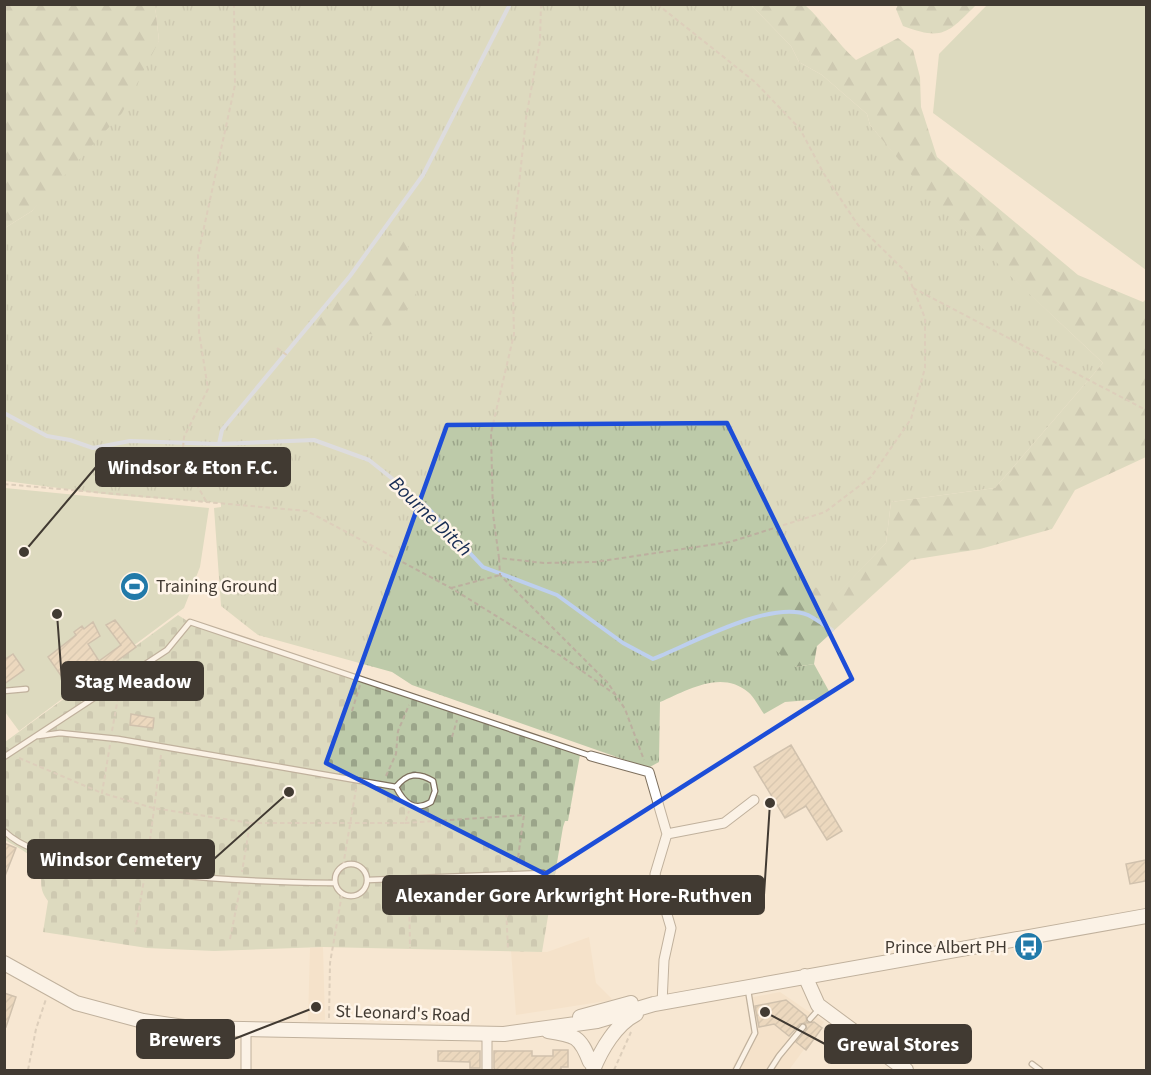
<svg xmlns="http://www.w3.org/2000/svg" width="1151" height="1075" font-family="'Source Sans 3',sans-serif">
	<style>
		.built { fill: #f1dcc1 }
		.grass { fill: url(#grass-tufts) }
		.forest { fill: url(#forest-firs) }
		.cemetery { fill: url(#cemetery-stones) }
		.pitch { fill: #bdcaa9 }
		.lines { fill: none; stroke-linecap: round; stroke-linejoin: round }
		.stream { stroke: #bdcfee; stroke-width: 4 }
		.building { fill: url(#building-hatch); stroke: #a19380; stroke-width: 1.5 }
		.lane-casing { stroke: #7d6f5d; stroke-width: 7 }
		.street-casing { stroke: #7d6f5d; stroke-width: 11 }
		.secondary-casing { stroke: #7d6f5d; stroke-width: 16 }
		.path { stroke: #bcaf9f; stroke-width: 2; stroke-dasharray: 4.5 3; stroke-linecap: butt }
		.lane { stroke: #fff; stroke-width: 4.5 }
		.street { stroke: #fff; stroke-width: 9 }
		.secondary { stroke: #fff; stroke-width: 14 }
		.marked { fill: none; stroke: #1d4ed8; stroke-width: 4.5; stroke-linejoin: round }
		.labels { text-anchor: middle; stroke-width: 5; stroke-linejoin: round; paint-order: stroke }
		.poi-label { font-size: 18px; fill: #413a32; stroke: #fff5e9; text-anchor: start }
		.street-label { font-size: 18px; fill: #413a32; stroke: #fff5e9 }
		.water-label { font-size: 20px; font-style: italic; fill: #162b53; stroke: #fff5e9 }
		.leader { fill: none; stroke: #413a32; stroke-width: 2 }
		.callout-dot { fill: #413a32; stroke: #fff5e9; stroke-width: 2 }
		.callout { fill: #413a32; stroke: #413a32; stroke-width: 2 }
		.callout-label { font-size: 20px; text-anchor: middle; font-weight: bold; fill: #fff }
	</style>
	<defs>
		<pattern id="grass-tufts" width="24" height="20" patternUnits="userSpaceOnUse" patternTransform="scale(1.5)"><rect width="24" height="20" fill="#bdcaa9"/><path d="M3 7l-1-3M5 7V3M7 7l1-3M15 17l-1-3M17 17v-4M19 17l1-3" fill="none" stroke="#9ba58a"/></pattern>
		<pattern id="forest-firs" width="22" height="20" patternUnits="userSpaceOnUse" patternTransform="scale(1.5)"><rect width="22" height="20" fill="#bdcaa9"/><path d="M5 1l3.5 6h-7zM16 11l3.5 6h-7z" fill="#9ba58a"/></pattern>
		<pattern id="cemetery-stones" width="16" height="16" patternUnits="userSpaceOnUse" patternTransform="scale(1.5)"><rect width="16" height="16" fill="#bdcaa9"/><path d="M2 7V4a2 2 0 0 1 4 0v3zM10 15v-3a2 2 0 0 1 4 0v3z" fill="#9ba58a"/></pattern>
		<pattern id="building-hatch" width="6" height="6" patternUnits="userSpaceOnUse" patternTransform="scale(1.5)"><rect width="6" height="6" fill="#ddc6a7"/><path d="M-1 1l2-2M0 6l6-6M5 7l2-2" fill="none" stroke="#b5a289"/></pattern>
	</defs>
	<rect width="100%" height="100%" fill="#f7e7d2"/>
	<path class="built" d="M 589,937 L 596,983 L 613,1000 L 516,1015 L 511,951 L 547,952 Z
		M 323,947 L 325,1020 L 308,1021 L 310,948 Z
		M 780,992 L 824,1022 L 789,1070 L 731,1070 L 753,1029 L 748,998 Z"/>
	<path class="grass" d="M 155,5 L 751,5 L 791,46 L 799,62 L 822,75 L 867,114 L 870,125 C 941,211 1022,287 1103,363 L 995,488 L 891,502 L 886,543 L 833,599 L 795,667 L 814,664 L 830,693 L 822,699 L 785,702 L 764,714 C 759,707 754,697 748,692 C 721,669 686,691 660,702 L 659,762 L 648,768 L 412,685 L 392,672 L 258,635 L 221,606 L 214,508 L 221,507 L 221,503 L 112,495 L 5,481 L 5,228 L 32,211 L 159,41 Z"/>
	<path class="forest" d="M 5,4 L 155,5 L 159,41 L 122,113 L 32,211 L 5,228 Z
		M 751,5 L 805,5 C 824,22 837,43 856,60 L 898,38 L 913,50 L 920,77 L 921,107 L 937,157 L 1078,275 L 1143,302 L 1146,299 L 1146,457 L 1075,490 L 1052,529 L 980,549 L 911,560 L 817,646 L 814,664 L 795,667 L 767,643 L 776,583 L 820,588 L 833,598 L 886,543 L 891,502 L 995,488 L 1103,363 L 1006,272 L 918,183 L 870,125 L 867,114 L 822,75 L 799,62 L 791,46 Z
		M 898,5 L 898,4 L 976,5 C 948,33 943,41 903,26 L 896,9 Z
		M 403,218 L 417,299 L 381,335 L 311,329 Z"/>
	<path class="cemetery" d="M 178,615 L 189,622 L 580,755 L 568,821 L 565,821 L 563,827 L 542,952 L 323,947 L 214,951 L 147,948 L 43,932 L 48,901 C 38,887 43,884 40,870 C 36,855 16,847 5,840 L 5,742 Z"/>
	<path class="pitch" d="M 987,5 L 1146,5 L 1146,270 L 933,113 L 939,54 Z
		M 5,488 L 209,508 L 200,567 L 184,608 L 19,731 L 5,712 Z"/>
	<g class="lines">
		<path class="stream" d="M 4,413 L 47,436 L 70,440 L 93,448 L 130,441 L 219,444 L 314,440 L 369,460 L 425,505 L 483,567 L 557,595 L 623,643 L 653,659 C 689,645 771,599 808,615 C 816,619 824,625 832,630
			M 219,444 L 222,430 L 350,276 L 423,175 L 510,4"/>
	</g>
	<path class="building" d="M 115,620 L 136,647 L 73,693 L 48,657 L 76,635 L 74,632 L 82,626 L 84,629 L 93,622 L 100,636 L 88,644 L 99,661 L 121,645 L 106,625 Z
		M 13,654 L 24,670 L 4,684 L 4,660 Z
		M 131,714 L 154,718 L 153,728 L 130,725 Z
		M 791,745 L 842,831 L 827,840 L 806,806 L 785,818 L 754,767 Z
		M 4,843 L 16,848 L 5,876 L 4,876 Z
		M 1146,860 L 1146,881 L 1130,884 L 1126,864 Z
		M 4,993 L 16,997 L 6,1027 L 4,1026 Z
		M 786,1000 L 806,1016 L 807,1023 L 814,1022 L 822,1028 L 806,1050 L 796,1042 L 807,1029 L 805,1023 L 800,1024 L 789,1036 L 774,1024 L 759,1027 L 755,1006 Z
		M 553,1050 L 568,1050 L 568,1067 L 561,1067 L 561,1071 L 496,1071 L 494,1068 L 494,1051 L 532,1051 L 532,1056 L 553,1056 Z
		M 438,1051 L 480,1051 L 480,1068 L 470,1068 L 470,1062 L 438,1061 Z"/>
	<g class="lines">
		<defs>
			<path id="lane" d="M 4,691 L 26,689
				M 38,736 L 60,733 L 118,739 L 396,787 C 407,773 418,772 433,781 L 435,791 L 431,802 C 414,812 404,803 396,787
				M 4,757 L 167,650 L 190,622 L 591,756
				M 4,831 C 26,852 56,855 85,861 C 168,878 250,882 335,883
				M335 880a16 16 0 1 1 32 0a16 16 0 1 1-32 0Z
				M 368,880 L 543,873
				M 810,1019 L 819,1009
				M 1032,1064 L 1040,1070
				M 736,1070 L 755,1033 L 748,990
				M 770,1070 L 779,1056 L 803,1027"/>
			<path id="street" d="M 591,756 L 649,772 L 667,834
				M 662,1003 L 664,960 L 671,928 L 655,874 L 667,834 L 724,823 L 754,800
				M 246,1029 L 246,1070
				M 487,1033 L 487,1070"/>
			<path id="secondary" d="M 4,963 L 76,1003 L 143,1021 L 191,1028 L 504,1034 L 597,1021 L 654,1004 L 1146,916
				M 805,976 L 818,1005 L 906,1070
				M 580,1017 L 631,1003
				M 548,1031 C 575,1035 580,1036 590,1062
				M 593,1070 C 601,1050 616,1024 636,1014"/>
		</defs>
		<use href="#lane" class="lane-casing"/>
		<use href="#street" class="street-casing"/>
		<use href="#secondary" class="secondary-casing"/>
		<path class="path" d="M 541,4 L 540,41 L 526,118 L 512,251 L 514,334 L 491,433 L 493,514 L 499,558 L 544,563 L 595,562 L 730,542 L 825,512 L 871,477 L 911,419 L 925,368 L 925,318 L 907,273 L 858,225 L 824,174 L 800,129 L 755,82 L 657,4
			M 913,288 L 1146,410
			M 277,348 L 288,356
			M 4,484 L 307,511 L 451,588 L 561,656 L 616,695
			M 206,501 L 182,459 L 184,437 L 208,389 L 199,332 L 198,255 L 235,85 L 234,4
			M 499,558 L 500,575 L 608,683 L 625,709 L 644,760
			M 451,588 L 500,575
			M 352,711 L 360,685
			M 112,731 L 119,692
			M 452,737 L 457,720
			M 110,745 L 102,793 L 153,808 L 250,823 L 242,872
			M 19,758 L 102,793
			M 386,776 L 396,754 L 398,731 L 409,705
			M 250,823 L 405,823 L 409,811
			M 405,823 L 524,815 L 517,865
			M 147,863 L 161,755
			M 343,866 L 356,789
			M 505,883 L 508,950
			M 409,887 L 410,948
			M 135,932 L 144,880
			M 230,939 L 240,889
			M 329,1018 L 330,963 L 342,894
			M 28,1070 L 36,1029 L 46,999
			M 614,1070 L 631,1032"/>
		<use href="#lane" class="lane"/>
		<use href="#street" class="street"/>
		<use href="#secondary" class="secondary"/>
	</g>
	<path d="M0 0H1151V1075H0ZM 727,423 L 852,679 L 545,874 L 326,763 L 447,425 Z" fill="#f7e7d2" fill-opacity=".55" fill-rule="evenodd"/>
	<path class="marked" d="M 727,423 L 852,679 L 545,874 L 326,763 L 447,425 Z"/>
	<defs>
		<symbol id="stadium-disc" viewBox="-11 -11 22 22"><circle r="9.5" fill="#227aa9" stroke="#fff5e9"/><path d="M0-5a6.5 5 0 1 0 0 10a6.5 5 0 1 0 0-10ZM-3.5-1.8h7v3.6h-7Z" fill="#fff"/></symbol>
		<symbol id="bus-disc" viewBox="-11 -11 22 22"><circle r="9.5" fill="#227aa9" stroke="#fff5e9"/><path d="M-5-6H5V4H4V6H2V4H-2V6H-4V4H-5ZM-3.5-4V0h7V-4ZM-3.5 1.2v1.5H-2V1.2ZM2 1.2v1.5H3.5V1.2Z" fill="#fff"/></symbol>
	</defs>
	<g fill-rule="evenodd">
		<use href="#stadium-disc" x="118" y="570" width="33" height="33"/>
		<use href="#bus-disc" x="1012" y="930" width="33" height="33"/>
	</g>
	<g class="labels">
		<g class="poi-label">
			<text x="156" y="592">Training Ground</text>
			<text x="1007" y="953" text-anchor="end">Prince Albert PH</text>
		</g>
		<g class="street-label">
			<text transform="translate(403 1013) rotate(2)" y="6">St Leonard's Road</text>
		</g>
		<g class="water-label">
			<text transform="translate(431 516) rotate(44)" y="7">Bourne Ditch</text>
		</g>
	</g>
	<path class="leader" d="M24 552L96 467M57 614L62 681M289 792L214 859M770 803L764 895M316 1007L234 1039M765 1012L825 1044"/>
	<g class="callout-dot">
		<circle cx="24" cy="552" r="6"/>
		<circle cx="57" cy="614" r="6"/>
		<circle cx="289" cy="792" r="6"/>
		<circle cx="770" cy="803" r="6"/>
		<circle cx="316" cy="1007" r="6"/>
		<circle cx="765" cy="1012" r="6"/>
	</g>
	<g class="callout">
		<rect x="96" y="448" width="194" height="38" rx="6"/>
		<rect x="62" y="662" width="141" height="38" rx="6"/>
		<rect x="28" y="840" width="186" height="38" rx="6"/>
		<rect x="383" y="876" width="381" height="38" rx="6"/>
		<rect x="137" y="1020" width="97" height="38" rx="6"/>
		<rect x="825" y="1025" width="146" height="38" rx="6"/>
	</g>
	<g class="callout-label">
		<text x="193" y="474">Windsor &amp; Eton F.C.</text>
		<text x="133" y="688">Stag Meadow</text>
		<text x="121" y="866">Windsor Cemetery</text>
		<text x="574" y="902">Alexander Gore Arkwright Hore-Ruthven</text>
		<text x="185" y="1046">Brewers</text>
		<text x="898" y="1051">Grewal Stores</text>
	</g>
	<rect width="1151" height="1075" fill="none" stroke="#413a32" stroke-width="12"/>
</svg>
